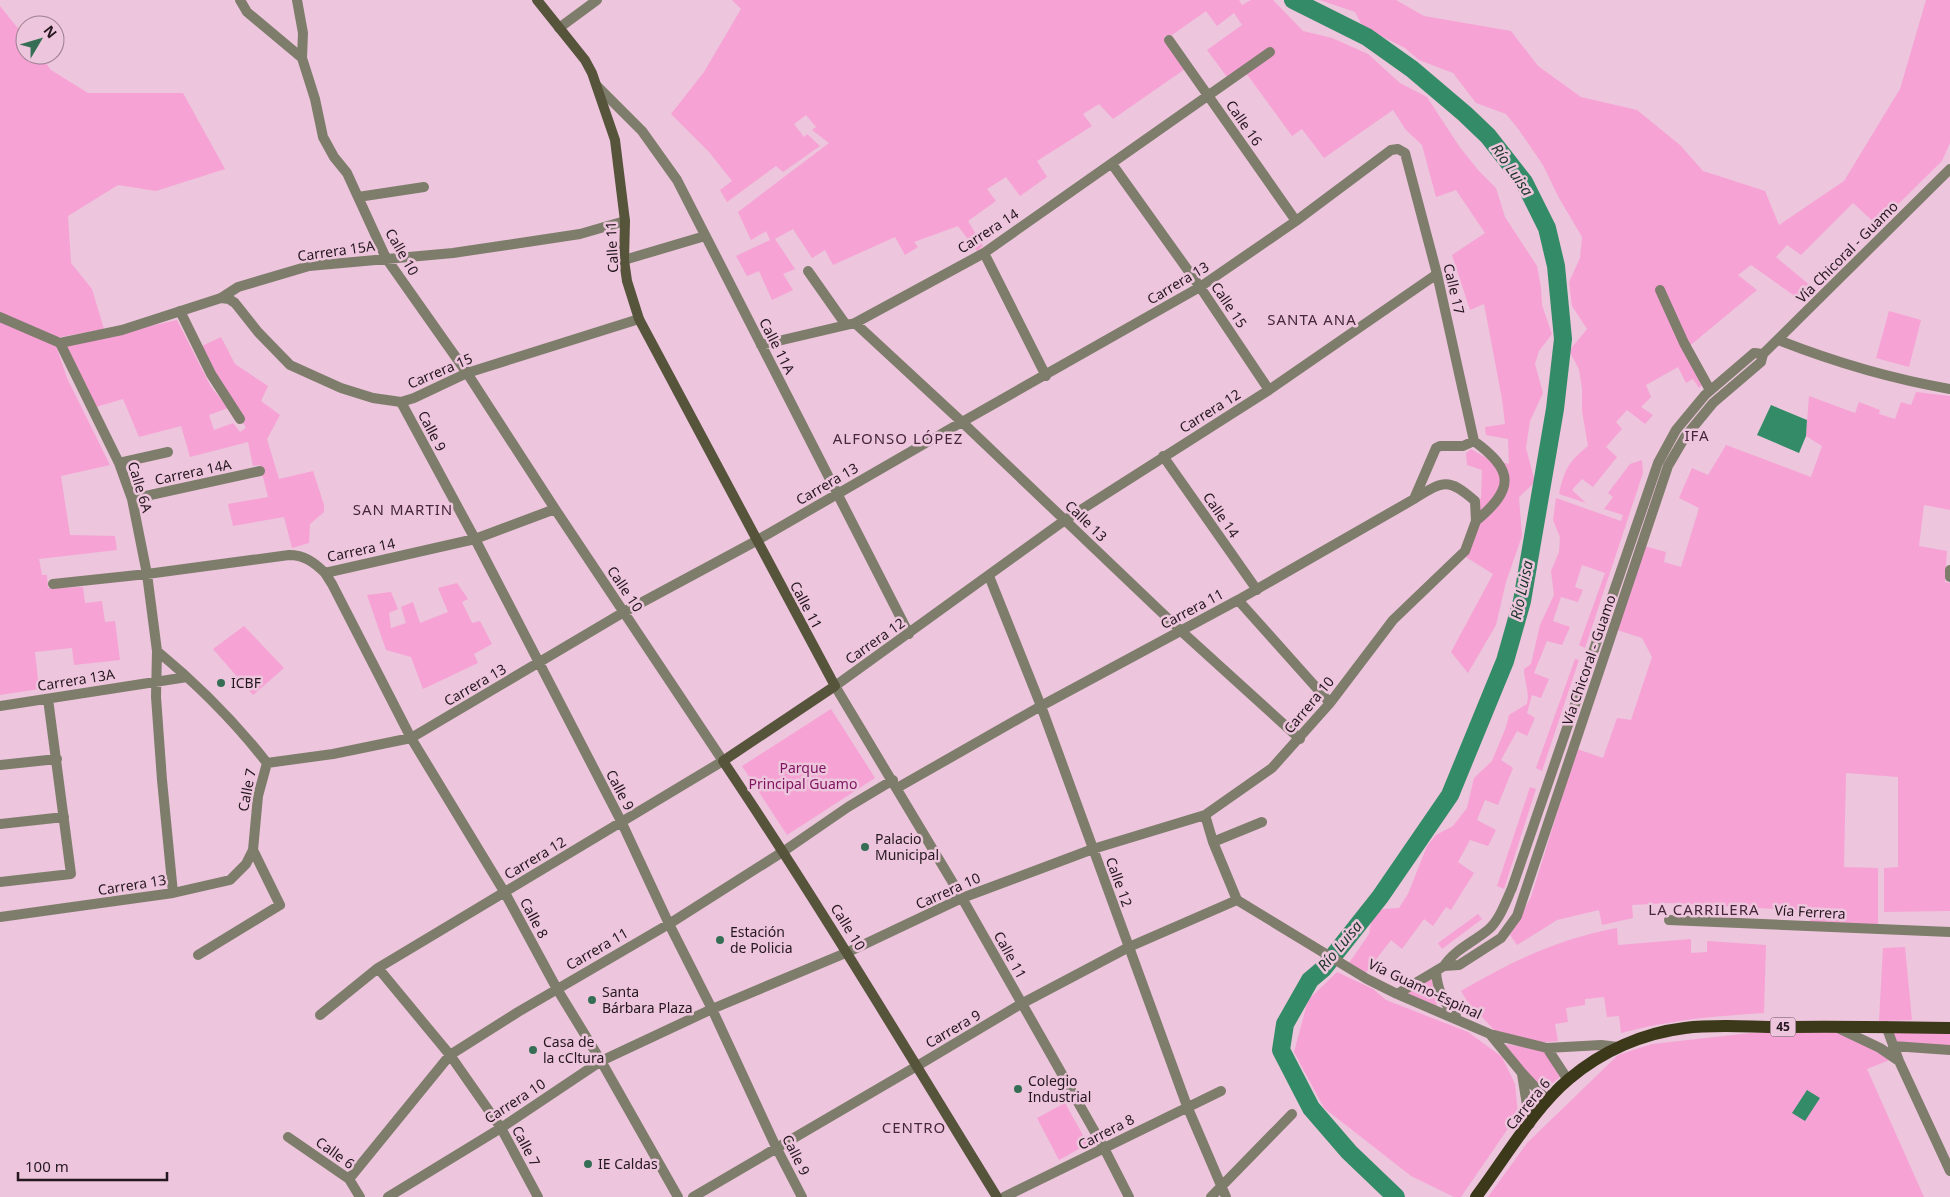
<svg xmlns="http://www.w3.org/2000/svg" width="1950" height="1197" font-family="'Noto Sans',sans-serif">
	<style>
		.green { fill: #f6a2d5 }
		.water { fill: #348b67 }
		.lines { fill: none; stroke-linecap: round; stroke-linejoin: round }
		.river { stroke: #348b67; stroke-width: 18 }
		.minor { stroke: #7e7d6c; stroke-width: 10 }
		.tertiary { stroke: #7e7d6c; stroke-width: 10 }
		.secondary { stroke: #57543c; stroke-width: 10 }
		.primary { stroke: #3c381a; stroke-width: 12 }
		.poi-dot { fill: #366e55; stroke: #edc5dc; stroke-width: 2 }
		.labels { text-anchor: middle; stroke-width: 5; stroke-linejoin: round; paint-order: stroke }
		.shield { fill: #edc5dc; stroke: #614b58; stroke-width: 1 }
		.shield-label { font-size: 12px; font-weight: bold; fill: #25171f }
		.street-label { font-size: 14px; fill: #25171f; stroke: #edc5dc }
		.poi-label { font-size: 14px; fill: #25171f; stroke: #edc5dc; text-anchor: start }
		.park-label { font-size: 14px; fill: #7f1561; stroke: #edc5dc }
		.water-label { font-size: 15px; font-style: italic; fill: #1c372a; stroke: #edc5dc }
		.neighbourhood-label { font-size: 15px; letter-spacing: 1px; fill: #46273a; stroke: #edc5dc }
	</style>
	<rect width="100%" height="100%" fill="#edc5dc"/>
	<path class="green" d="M 732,0 L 1239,0 L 1242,5 L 1251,0 L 1273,0 L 1303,31 L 1332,38 L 1368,54 L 1400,83 L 1427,97 L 1459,146 L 1478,170 L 1496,188 L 1505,217 L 1537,266 L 1541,288 L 1542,305 L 1552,334 L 1539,351 L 1535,364 L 1543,393 L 1530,421 L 1526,448 L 1535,482 L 1519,497 L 1522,536 L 1506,582 L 1496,625 L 1468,673 L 1451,652 L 1493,574 L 1461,554 L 1481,497 L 1482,470 L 1467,465 L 1466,453 L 1471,449 L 1490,460 L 1509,464 L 1508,439 L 1486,435 L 1485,427 L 1505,424 L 1502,399 L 1484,304 L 1470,310 L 1452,255 L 1485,233 L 1456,190 L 1436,197 L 1422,145 L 1406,130 L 1393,110 L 1324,158 L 1302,129 L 1292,136 L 1246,73 L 1227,77 L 1207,50 L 1242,25 L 1234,13 L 1217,26 L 1206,11 L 1172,35 L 1164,36 L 1185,69 L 1113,119 L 1099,104 L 1083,114 L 1092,126 L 1037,161 L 1047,177 L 1020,196 L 1006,177 L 987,189 L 996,201 L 968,221 L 983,246 L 977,251 L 958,226 L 914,242 L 918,247 L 905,255 L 895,237 L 833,265 L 825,250 L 812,258 L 793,229 L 775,239 L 795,269 L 783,274 L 793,290 L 772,300 L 759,271 L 747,276 L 736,256 L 770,240 L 766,231 L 751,240 L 738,212 L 829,143 L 812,130 L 816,127 L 806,115 L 794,124 L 804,137 L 807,134 L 820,146 L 783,172 L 776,166 L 727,202 L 720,190 L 732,181 L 709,152 L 671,114 L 704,72 L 741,9 Z
		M 1320,0 L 1396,0 L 1424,16 L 1511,31 L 1538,66 L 1581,97 L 1637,110 L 1680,145 L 1703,171 L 1765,191 L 1779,225 L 1844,181 L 1900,89 L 1926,0 L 1950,0 L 1950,143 L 1942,161 L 1877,225 L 1853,203 L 1801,255 L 1787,245 L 1776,257 L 1812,287 L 1799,299 L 1751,265 L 1738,275 L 1757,290 L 1687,348 L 1708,380 L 1699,388 L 1693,379 L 1686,383 L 1678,367 L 1646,385 L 1651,397 L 1641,407 L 1653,415 L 1645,424 L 1627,410 L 1616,422 L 1622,429 L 1606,447 L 1617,457 L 1593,487 L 1582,479 L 1572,490 L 1586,503 L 1559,494 C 1564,470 1569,461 1588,446 L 1582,411 L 1582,389 L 1579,369 L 1569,351 L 1587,329 L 1572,306 L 1569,282 L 1580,258 L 1582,237 L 1559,198 L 1543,165 L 1519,130 L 1506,114 L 1476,103 L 1453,73 L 1419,60 L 1405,48 L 1363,27 L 1355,12 Z
		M 0,6 L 25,37 L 25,55 L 40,55 L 51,70 L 88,93 L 183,93 L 225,169 L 156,191 L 118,185 L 68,216 L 71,263 L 92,289 L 104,329 L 55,338 L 0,313 Z
		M 1889,311 L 1921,320 L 1909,367 L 1876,358 Z
		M 177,320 L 211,387 L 228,408 L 209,415 L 214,430 L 233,423 L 240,432 L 246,428 L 200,347 L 221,337 L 235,364 L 268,386 L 261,401 L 280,415 L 267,439 L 279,479 L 313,471 L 324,505 L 324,512 L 310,524 L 309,543 L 292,548 L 284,517 L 233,526 L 228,504 L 268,497 L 260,465 L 253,466 L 248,442 L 190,457 L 181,426 L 139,437 L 123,399 L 96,407 L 65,345 Z
		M 0,322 L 56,346 L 67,378 L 110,465 L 61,476 L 70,535 L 115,536 L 117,550 L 39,559 L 42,575 L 47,575 L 48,588 L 83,587 L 85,603 L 102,601 L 105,622 L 115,621 L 120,660 L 74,665 L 72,648 L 35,652 L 39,689 L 0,695 Z
		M 1916,392 L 1950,396 L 1950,510 L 1924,505 L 1919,546 L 1947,551 L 1945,582 L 1950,583 L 1950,911 L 1884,912 L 1884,868 L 1898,867 L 1898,777 L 1846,773 L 1844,867 L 1878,868 L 1878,926 L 1810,925 L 1810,911 L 1669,903 L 1632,905 L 1633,918 L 1602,925 L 1599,910 L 1557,920 L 1517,945 L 1510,935 L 1531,897 L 1577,749 L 1603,758 L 1617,718 L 1631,720 L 1652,657 L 1642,638 L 1617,630 L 1644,546 L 1666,552 L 1664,562 L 1681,567 L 1699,508 L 1679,498 L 1692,468 L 1708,475 L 1726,445 L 1811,477 L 1822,446 L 1806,436 L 1809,396 L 1855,413 L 1859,402 L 1880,410 L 1879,414 L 1895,419 L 1901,402 L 1911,405 Z
		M 1642,460 L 1643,473 L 1585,648 L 1579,645 L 1605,573 L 1582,565 L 1575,587 L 1583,590 L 1578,602 L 1561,597 L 1553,621 L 1570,627 L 1562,645 L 1547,641 L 1534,673 L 1549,679 L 1541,698 L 1532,695 L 1527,713 L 1535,718 L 1527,736 L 1517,731 L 1501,760 L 1513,768 L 1498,805 L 1485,800 L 1477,820 L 1496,830 L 1488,846 L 1470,840 L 1458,862 L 1474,873 L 1451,910 L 1446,907 L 1433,926 L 1424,919 L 1402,949 L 1391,940 L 1365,974 L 1349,963 L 1369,934 L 1372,917 L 1383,909 L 1399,908 L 1408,894 L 1427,846 L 1436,835 L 1453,826 L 1467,808 L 1474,778 L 1492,761 L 1506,727 L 1509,715 L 1527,704 C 1530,691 1524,682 1524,669 L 1531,664 L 1540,625 L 1554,595 L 1551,571 L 1559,552 L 1560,537 L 1553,520 L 1556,498 L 1621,521 L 1623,515 L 1604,509 L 1613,497 L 1608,493 L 1630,464 Z
		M 457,583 L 468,599 L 462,602 L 472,623 L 480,621 L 492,644 L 474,654 L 478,663 L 423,689 L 411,657 L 386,650 L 367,595 L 391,592 L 398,609 L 389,613 L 391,628 L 406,623 L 401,607 L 413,602 L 420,623 L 448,612 L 438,588 Z
		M 244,626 L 284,668 L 253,695 L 213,649 Z
		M 1575,659 L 1579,660 L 1542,771 L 1536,768 Z
		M 831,709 L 875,778 L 787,835 L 742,766 Z
		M 1530,787 L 1536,789 L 1504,889 L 1497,886 Z
		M 1478,914 L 1482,919 L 1442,949 L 1438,943 Z
		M 1617,928 L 1618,945 L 1691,939 L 1691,953 L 1707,952 L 1707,941 L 1766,945 L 1764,1013 C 1714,1016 1671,1020 1621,1033 L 1619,1016 L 1607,1017 L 1604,997 L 1585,999 L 1585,1005 L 1566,1008 L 1568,1022 L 1555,1024 L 1558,1041 L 1537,1043 L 1497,1033 L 1467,1001 L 1461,991 C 1510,962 1560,938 1617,928 Z
		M 1905,947 L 1912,1020 L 1879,1021 L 1883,948 Z
		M 1337,972 L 1373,989 L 1386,1000 L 1468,1032 L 1502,1057 L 1515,1084 L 1518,1114 L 1461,1197 L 1454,1197 L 1411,1176 L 1324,1108 L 1294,1052 L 1308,1000 Z
		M 1431,976 L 1437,1007 L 1406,995 Z
		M 1892,1029 L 1950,1032 L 1950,1048 L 1897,1042 Z
		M 1833,1030 L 1892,1059 L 1867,1069 L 1924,1197 L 1488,1197 L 1527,1143 L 1618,1055 L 1652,1044 L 1751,1033 Z
		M 1505,1044 L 1544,1051 L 1560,1077 L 1544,1090 L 1524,1069 Z
		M 1065,1103 L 1088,1144 L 1059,1160 L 1037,1118 Z"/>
	<path class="water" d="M 1771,405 L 1807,420 L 1806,436 L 1799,453 L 1757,435 Z
		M 1807,1090 L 1820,1098 L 1805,1121 L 1792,1113 Z"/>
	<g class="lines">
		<path class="river" d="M 1293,0 L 1367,37 L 1412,69 L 1465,114 L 1488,136 L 1524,182 L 1547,228 L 1556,266 L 1563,339 L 1555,409 L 1522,601 L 1505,661 L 1450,795 L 1380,897 L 1323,969 L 1310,980 L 1285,1024 L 1281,1050 L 1311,1108 L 1349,1152 L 1396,1197"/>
		<path class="minor" d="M 240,0 L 247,12 L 302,58 L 315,99 L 323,137 L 334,157 L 347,173 L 386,258 L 467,373 L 555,509 L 723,761 L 378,968 L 320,1015
			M 297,0 L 303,33 L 302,58
			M 559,28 L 597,0
			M 1169,40 L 1296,221
			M 597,86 L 642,131 L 677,180 L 909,634
			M 1112,164 L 1200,287 L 1269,390
			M 358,197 L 424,187
			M 984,253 L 1046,376
			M 624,260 L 705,236
			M 808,271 L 846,325
			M 1660,290 L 1684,343 L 1710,390
			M 221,298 L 238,287 L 309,266 L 453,253 L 507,245 L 580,234 L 625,221
			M 180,311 L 211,374 L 240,419
			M 855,323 L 962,422 L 1180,630 L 1300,739
			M 1778,340 C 1834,362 1891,379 1950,389
			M 60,343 L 119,463 L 132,499 L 147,574 L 157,651 L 156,697 L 162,780 L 173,893
			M 761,345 L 855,323 L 984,253 L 1270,52
			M 401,402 L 475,539 L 621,821 L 669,924 L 712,1009 L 776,1147 L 802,1197
			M 1474,441 C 1515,471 1514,489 1476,521
			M 1163,456 L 1257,590
			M 119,463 L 168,452
			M 132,499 L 260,471
			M 1950,570 L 1950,577
			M 325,573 L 332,584 L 411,738 L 505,893 L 557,989 L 601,1061 L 678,1197
			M 989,576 L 1041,706 L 1187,1106 L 1226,1197
			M 53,584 L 147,574 L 289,555 C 304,555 314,562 325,573 L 475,539 L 555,509
			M 1238,600 L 1330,703
			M 157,651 C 197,684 235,722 267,763 L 258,796 L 253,850 L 280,905 L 198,955
			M 0,706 L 187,677
			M 267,763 L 333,754 L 411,738 L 624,612 L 756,541 L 962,422 L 1200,287 L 1296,221 L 1391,150 L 1398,149 L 1405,153 L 1437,274 L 1474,441
			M 0,765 L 57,759
			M 897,788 L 1041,706 L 1238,600 L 1414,499 L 1436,448 L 1440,446 L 1463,446 L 1474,441
			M 1205,815 L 1213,842 L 1237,900
			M 0,824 L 64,817
			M 1213,842 L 1262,822
			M 0,882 L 71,874 L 48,699
			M 0,917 L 173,893 L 230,880 L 246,864 L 253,850
			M 1669,920 L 1950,932
			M 378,968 L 450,1055 L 501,1128 L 538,1197
			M 1886,1026 L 1899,1061 L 1950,1171
			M 1838,1028 L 1880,1048 L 1899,1061
			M 1893,1046 L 1950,1050
			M 288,1137 L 349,1179 L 360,1197
			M 349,1179 L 450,1055 L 518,1012 L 669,924 L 784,851 L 848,807 L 893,780
			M 388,1197 L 501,1128 L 601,1061 L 712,1009 L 848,952 L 962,898 L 1093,849 L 1205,815 L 1272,768 L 1330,703 L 1393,620 L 1465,551 L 1476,521 L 1475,501 C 1448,477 1443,481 1414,499
			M 693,1197 L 917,1066
			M 1004,1197 L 1221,1091
			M 1129,1197 L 1104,1148 L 962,898 L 835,686 L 1065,520 L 1269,390 L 1437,274
			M 1211,1197 L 1292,1114"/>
		<path class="tertiary" d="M 0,317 L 60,343 L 122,330 L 221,298 L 229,299 L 235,303 L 258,332 L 290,365 L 341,388 L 373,398 L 401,402 L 414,398 L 467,373 L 639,319
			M 1444,966 C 1455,949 1474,942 1489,929 C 1500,919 1506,901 1512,888 L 1658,463 L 1676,430 L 1705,395 L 1754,353 L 1763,354
			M 1436,971 C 1437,989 1443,1003 1456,1016
			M 1397,994 L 1444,966 L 1459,965 L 1501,938 L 1517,916 L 1668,466 L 1685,437 L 1713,403 L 1761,362 L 1763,354 L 1950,169
			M 1490,1034 L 1522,1073 L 1547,1100
			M 1547,1048 L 1568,1080
			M 917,1066 L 1021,1004 L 1129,947 L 1237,900 L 1367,979 L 1397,994 L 1490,1034 L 1547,1048 L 1601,1045 L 1618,1047
			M 1522,1074 L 1530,1124"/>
		<path class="secondary" d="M 537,0 L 585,60 L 592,73 L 615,140 L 625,221 L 624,260 L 627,281 L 639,319 L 835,686 L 723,761 C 819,904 907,1051 997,1197"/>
		<path class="primary" d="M 1476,1197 C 1504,1160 1534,1108 1569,1079 C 1602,1051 1643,1033 1685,1028 C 1716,1024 1749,1027 1780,1027 C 1837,1026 1893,1027 1950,1028"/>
	</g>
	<g class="poi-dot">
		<circle cx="221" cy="683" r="5"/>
		<circle cx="865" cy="847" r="5"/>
		<circle cx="720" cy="940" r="5"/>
		<circle cx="592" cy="1000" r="5"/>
		<circle cx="533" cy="1050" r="5"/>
		<circle cx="1018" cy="1089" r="5"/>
		<circle cx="588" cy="1164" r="5"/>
	</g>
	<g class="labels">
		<rect class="shield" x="1770.5" y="1017.5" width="25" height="19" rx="4"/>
		<g class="shield-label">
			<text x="1783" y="1031">45</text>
		</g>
		<g class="street-label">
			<text transform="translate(1244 123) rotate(55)" y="5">Calle 16</text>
			<text transform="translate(988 231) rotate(-33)" y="5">Carrera 14</text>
			<text transform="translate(612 247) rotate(-93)" y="5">Calle 11</text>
			<text transform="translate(336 251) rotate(-8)" y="5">Carrera 15A</text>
			<text transform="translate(402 252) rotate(60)" y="5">Calle 10</text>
			<text transform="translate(1847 252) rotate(-45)" y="5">Vía Chicoral - Guamo</text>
			<text transform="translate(1178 283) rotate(-31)" y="5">Carrera 13</text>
			<text transform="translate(1454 289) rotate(77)" y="5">Calle 17</text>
			<text transform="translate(1229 305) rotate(56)" y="5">Calle 15</text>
			<text transform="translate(777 346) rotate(63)" y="5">Calle 11A</text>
			<text transform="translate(440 371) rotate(-23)" y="5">Carrera 15</text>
			<text transform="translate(1210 411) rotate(-32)" y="5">Carrera 12</text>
			<text transform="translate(432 431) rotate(62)" y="5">Calle 9</text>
			<text transform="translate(193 472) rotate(-12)" y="5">Carrera 14A</text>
			<text transform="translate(827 484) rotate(-30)" y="5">Carrera 13</text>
			<text transform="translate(140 487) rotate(73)" y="5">Calle 6A</text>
			<text transform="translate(1221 515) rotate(55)" y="5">Calle 14</text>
			<text transform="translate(1086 521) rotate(44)" y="5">Calle 13</text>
			<text transform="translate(361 550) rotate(-12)" y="5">Carrera 14</text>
			<text transform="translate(625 589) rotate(56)" y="5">Calle 10</text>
			<text transform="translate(806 605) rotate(62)" y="5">Calle 11</text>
			<text transform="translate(1192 609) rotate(-28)" y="5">Carrera 11</text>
			<text transform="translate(875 641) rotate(-35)" y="5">Carrera 12</text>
			<text transform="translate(1589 660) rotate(-71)" y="5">Vía Chicoral - Guamo</text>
			<text transform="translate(76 680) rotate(-9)" y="5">Carrera 13A</text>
			<text transform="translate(475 685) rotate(-30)" y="5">Carrera 13</text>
			<text transform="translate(1309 705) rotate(-50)" y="5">Carrera 10</text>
			<text transform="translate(247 790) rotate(-79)" y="5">Calle 7</text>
			<text transform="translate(620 790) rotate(62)" y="5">Calle 9</text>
			<text transform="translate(535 858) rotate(-31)" y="5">Carrera 12</text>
			<text transform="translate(1119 882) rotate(70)" y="5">Calle 12</text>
			<text transform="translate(132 885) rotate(-9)" y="5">Carrera 13</text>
			<text transform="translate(948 891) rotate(-24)" y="5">Carrera 10</text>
			<text transform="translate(1810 912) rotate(3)" y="5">Vía Ferrera</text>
			<text transform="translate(534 918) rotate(62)" y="5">Calle 8</text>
			<text transform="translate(848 927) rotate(58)" y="5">Calle 10</text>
			<text transform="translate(597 949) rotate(-30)" y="5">Carrera 11</text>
			<text transform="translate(1010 955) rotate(61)" y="5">Calle 11</text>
			<text transform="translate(1425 989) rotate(25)" y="5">Vía Guamo-Espinal</text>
			<text transform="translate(953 1029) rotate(-30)" y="5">Carrera 9</text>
			<text transform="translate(515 1101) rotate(-33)" y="5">Carrera 10</text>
			<text transform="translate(1528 1104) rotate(-51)" y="5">Carrera 6</text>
			<text transform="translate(1106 1132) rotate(-27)" y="5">Carrera 8</text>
			<text transform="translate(526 1146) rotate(62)" y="5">Calle 7</text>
			<text transform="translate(335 1153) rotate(36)" y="5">Calle 6</text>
			<text transform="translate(796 1155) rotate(63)" y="5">Calle 9</text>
		</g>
		<g class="poi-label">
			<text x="231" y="688">ICBF</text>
			<text x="875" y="844">Palacio<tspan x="875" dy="16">Municipal</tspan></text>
			<text x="730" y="937">Estación<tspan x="730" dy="16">de Policia</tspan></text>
			<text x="602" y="997">Santa<tspan x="602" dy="16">Bárbara Plaza</tspan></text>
			<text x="543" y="1047">Casa de<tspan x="543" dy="16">la cCltura</tspan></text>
			<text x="1028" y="1086">Colegio<tspan x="1028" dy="16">Industrial</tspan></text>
			<text x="598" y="1169">IE Caldas</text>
		</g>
		<g class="park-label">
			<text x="803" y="773">Parque<tspan x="803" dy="16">Principal Guamo</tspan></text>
		</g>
		<g class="water-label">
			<text transform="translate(1512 170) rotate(55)" y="5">Río Luisa</text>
			<text transform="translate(1522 590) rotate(-78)" y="5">Río Luisa</text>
			<text transform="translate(1340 946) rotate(-50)" y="5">Río Luisa</text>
		</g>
		<g class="neighbourhood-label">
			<text x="1312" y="325">SANTA ANA</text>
			<text x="1697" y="441">IFA</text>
			<text x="898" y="444">ALFONSO LÓPEZ</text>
			<text x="403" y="515">SAN MARTIN</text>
			<text x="1704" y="915">LA CARRILERA</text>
			<text x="914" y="1133">CENTRO</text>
		</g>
	</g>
	<g transform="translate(40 40) rotate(52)"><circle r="24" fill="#edc5dc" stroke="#9d7f90"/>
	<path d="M0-4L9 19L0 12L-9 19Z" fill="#366e55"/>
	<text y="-8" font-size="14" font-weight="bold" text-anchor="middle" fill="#25171f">N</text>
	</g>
	<path d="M18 1172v8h149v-8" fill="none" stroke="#25171f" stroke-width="2.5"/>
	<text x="25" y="1172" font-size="15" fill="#25171f" stroke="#edc5dc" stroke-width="4" paint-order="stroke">100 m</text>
</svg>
